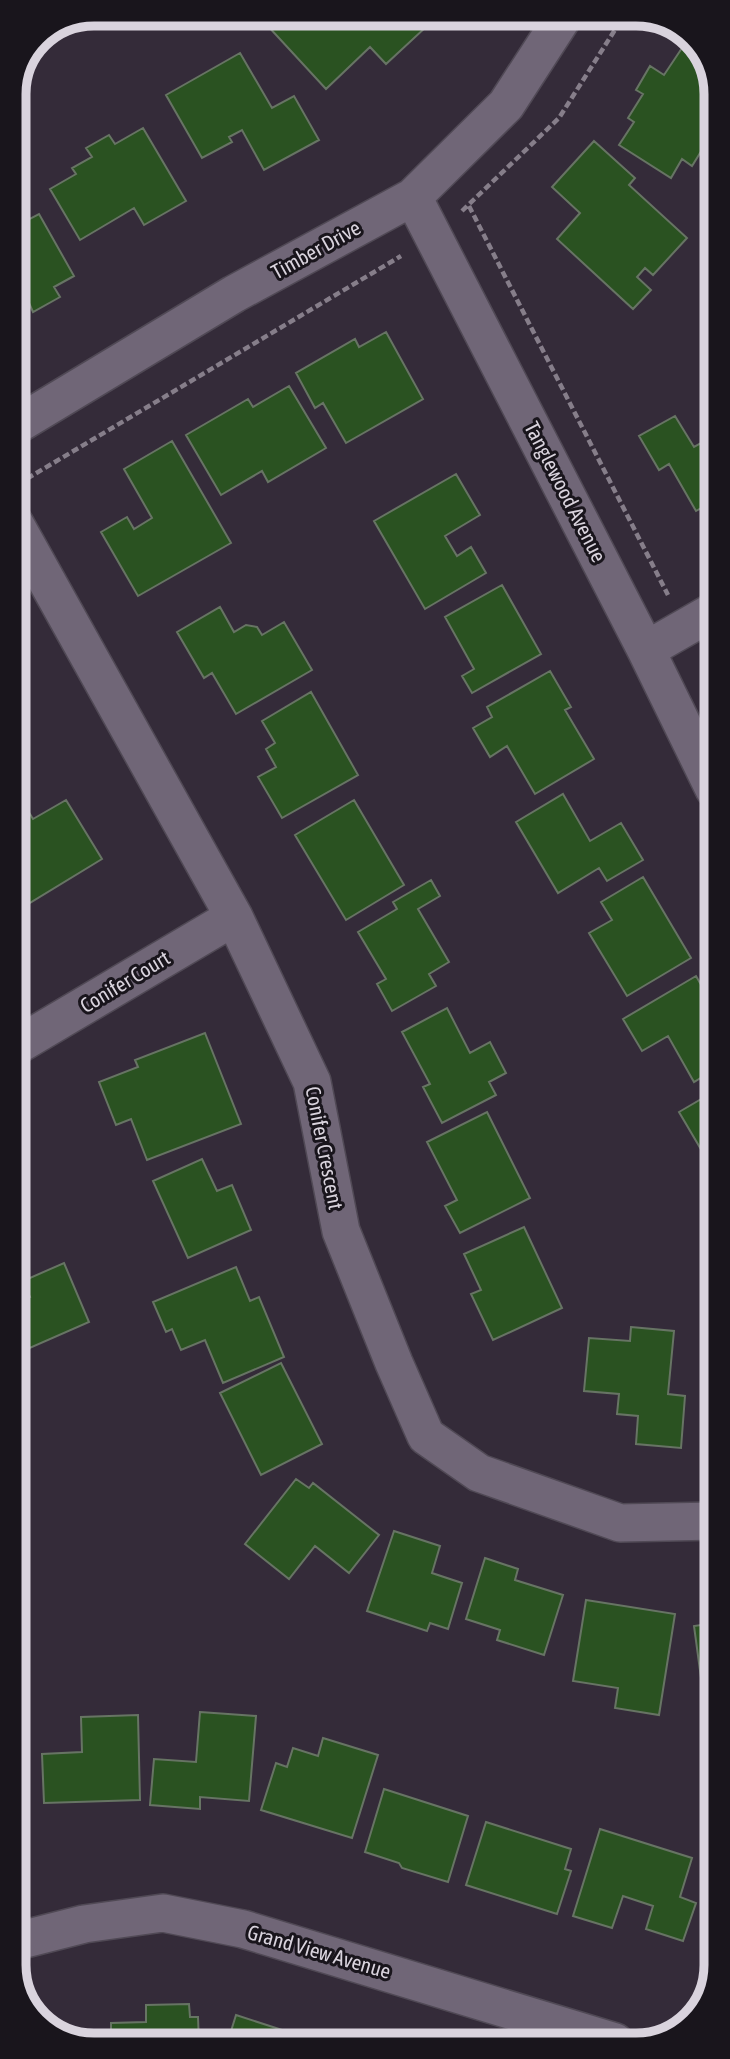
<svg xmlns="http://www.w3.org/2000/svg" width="730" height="2059" font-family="'Asap Condensed',sans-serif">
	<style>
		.building { fill: #2a5221; stroke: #677464; stroke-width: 2 }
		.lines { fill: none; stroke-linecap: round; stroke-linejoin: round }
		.minor-casing { stroke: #504955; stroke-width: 40 }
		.path { stroke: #867e8a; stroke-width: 4.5; stroke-dasharray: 7 3.5; stroke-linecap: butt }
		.minor { stroke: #706677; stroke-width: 37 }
		.labels { text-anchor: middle; stroke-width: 6; stroke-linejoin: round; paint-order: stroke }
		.street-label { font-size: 21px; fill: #d9d3dd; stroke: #19151c }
		.rim { fill: none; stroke: #d9d3dd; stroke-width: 9 }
	</style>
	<rect width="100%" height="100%" fill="#342b39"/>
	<path class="building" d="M 276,14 L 415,14 L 426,27 L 386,64 L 370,47 L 326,89 L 266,24 Z
		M 684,45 L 703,57 L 713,73 L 713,98 L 705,111 L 713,116 L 713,132 L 692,166 L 682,159 L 671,178 L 619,145 L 634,122 L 628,118 L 643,94 L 636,90 L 650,66 L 664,75 Z
		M 240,53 L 272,108 L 294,96 L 319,140 L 264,170 L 242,130 L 229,137 L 232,142 L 202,158 L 166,95 Z
		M 143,128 L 186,201 L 144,225 L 134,208 L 80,240 L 50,189 L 76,174 L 72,168 L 92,157 L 86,148 L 109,135 L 115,144 Z
		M 594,141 L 635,178 L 629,185 L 687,238 L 653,275 L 645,268 L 637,277 L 651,290 L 633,309 L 557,239 L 580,213 L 552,187 Z
		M 39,214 L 74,276 L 54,287 L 60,297 L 33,312 L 29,303 L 14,311 L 14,227 Z
		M 386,332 L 423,399 L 346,443 L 323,403 L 315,408 L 296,373 L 355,339 L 359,347 Z
		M 289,386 L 326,448 L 268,482 L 262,471 L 221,495 L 186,435 L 248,399 L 253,407 Z
		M 675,416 L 694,447 L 714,436 L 714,501 L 696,511 L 669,464 L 659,470 L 639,436 Z
		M 172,441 L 231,543 L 138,596 L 101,532 L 127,517 L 134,529 L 152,518 L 124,469 Z
		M 456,474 L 480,515 L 445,536 L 457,556 L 471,547 L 486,573 L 425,609 L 374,521 Z
		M 502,585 L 541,654 L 472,693 L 462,676 L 474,669 L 445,617 Z
		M 220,607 L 234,632 L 246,625 L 257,627 L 262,635 L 284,622 L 312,670 L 236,714 L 212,673 L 204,678 L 177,632 Z
		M 550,671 L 571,707 L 565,710 L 594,759 L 535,794 L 507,746 L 490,757 L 473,728 L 492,717 L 487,707 Z
		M 311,692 L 358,775 L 282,818 L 258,777 L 276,767 L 266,749 L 275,743 L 262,721 Z
		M 563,794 L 590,841 L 621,823 L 643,860 L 607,881 L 599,868 L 558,893 L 516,822 Z
		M 66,800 L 102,859 L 28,904 L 15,882 L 15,816 L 27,809 L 33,819 Z
		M 354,800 L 404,885 L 346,920 L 295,835 Z
		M 643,877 L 691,958 L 627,996 L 589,933 L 612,920 L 601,902 Z
		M 431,880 L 440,896 L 418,909 L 449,962 L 429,974 L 436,986 L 392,1011 L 377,984 L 386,979 L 358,932 L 397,909 L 393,902 Z
		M 696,976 L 715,1009 L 715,1069 L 694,1082 L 668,1036 L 642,1051 L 623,1019 Z
		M 447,1008 L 470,1053 L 490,1042 L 506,1073 L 489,1082 L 496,1095 L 442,1123 L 423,1087 L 430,1084 L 402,1032 Z
		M 205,1033 L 241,1124 L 147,1160 L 131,1119 L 116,1125 L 99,1082 L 138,1067 L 135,1060 Z
		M 715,1091 L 715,1168 L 712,1168 L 679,1112 Z
		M 487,1112 L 530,1198 L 460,1233 L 445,1206 L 457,1200 L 427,1142 Z
		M 202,1159 L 217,1191 L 232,1185 L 251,1230 L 188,1258 L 153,1181 Z
		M 524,1227 L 562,1308 L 493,1340 L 471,1294 L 481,1290 L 464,1254 Z
		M 64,1263 L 89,1322 L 16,1354 L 16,1303 L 30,1297 L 23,1281 Z
		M 236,1267 L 250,1301 L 259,1297 L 284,1357 L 223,1383 L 205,1340 L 181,1350 L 172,1329 L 166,1332 L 153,1302 Z
		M 631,1327 L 674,1331 L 668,1394 L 685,1396 L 681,1448 L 636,1444 L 638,1416 L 617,1414 L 619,1394 L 584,1391 L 589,1338 L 630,1341 Z
		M 281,1363 L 322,1444 L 261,1475 L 220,1393 Z
		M 296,1479 L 309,1488 L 313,1483 L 379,1535 L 349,1573 L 315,1546 L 289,1579 L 245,1544 Z
		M 394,1531 L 440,1546 L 432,1573 L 462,1583 L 448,1629 L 430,1623 L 427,1631 L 367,1611 Z
		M 485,1558 L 518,1569 L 515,1580 L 563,1595 L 544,1655 L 497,1640 L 500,1630 L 466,1619 Z
		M 586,1600 L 675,1614 L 659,1715 L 615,1708 L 618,1688 L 573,1681 Z
		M 715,1623 L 716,1676 L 701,1678 L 694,1626 Z
		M 200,1712 L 256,1716 L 249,1801 L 200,1797 L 200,1809 L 150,1805 L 154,1759 L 196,1762 Z
		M 138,1715 L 140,1800 L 44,1803 L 42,1754 L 82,1752 L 81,1717 Z
		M 323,1738 L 378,1755 L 352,1838 L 261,1810 L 276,1763 L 287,1767 L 293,1748 L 318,1756 Z
		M 384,1789 L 468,1816 L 448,1882 L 402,1868 L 399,1863 L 365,1852 Z
		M 486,1822 L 571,1849 L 565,1869 L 571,1871 L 557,1914 L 466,1885 Z
		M 600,1829 L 692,1858 L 680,1897 L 696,1903 L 683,1941 L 646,1929 L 653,1906 L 623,1896 L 612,1928 L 573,1916 Z
		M 189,2004 L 190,2017 L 198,2017 L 199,2044 L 111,2045 L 111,2023 L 146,2022 L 146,2005 Z
		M 236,2015 L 313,2040 L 312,2044 L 227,2044 Z"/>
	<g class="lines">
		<defs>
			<path id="minor" d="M 413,197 L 646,650 L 714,789
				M 15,426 L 234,294 L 413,197 L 506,105 L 565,14
				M 15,524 L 234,917 L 312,1082 L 341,1231 L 394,1363 L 426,1436 L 479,1473 L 620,1523 L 715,1521
				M 646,650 L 714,611
				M 16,1046 L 234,917
				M 17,1941 L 84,1924 L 163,1913 L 243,1929 L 615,2042"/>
		</defs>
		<use href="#minor" class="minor-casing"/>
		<path class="path" d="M 469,206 L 668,595
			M 462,211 L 559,118 L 625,14
			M 18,484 L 401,256"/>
		<use href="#minor" class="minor"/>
	</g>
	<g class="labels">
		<g class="street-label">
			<text transform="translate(316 250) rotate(-29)" y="7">Timber Drive</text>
			<text transform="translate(565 492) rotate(63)" y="7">Tanglewood Avenue</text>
			<text transform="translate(125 982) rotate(-31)" y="7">Conifer Court</text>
			<text transform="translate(324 1148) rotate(79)" y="7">Conifer Crescent</text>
			<text transform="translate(319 1952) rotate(16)" y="7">Grand View Avenue</text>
		</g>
	</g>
	<path d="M0 0H730V2059H0ZM94 26H636A68 68 0 0 1 704 94V1965A68 68 0 0 1 636 2033H94A68 68 0 0 1 26 1965V94A68 68 0 0 1 94 26Z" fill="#19151c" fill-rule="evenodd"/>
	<path class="rim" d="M94 26H636A68 68 0 0 1 704 94V1965A68 68 0 0 1 636 2033H94A68 68 0 0 1 26 1965V94A68 68 0 0 1 94 26Z"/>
</svg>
